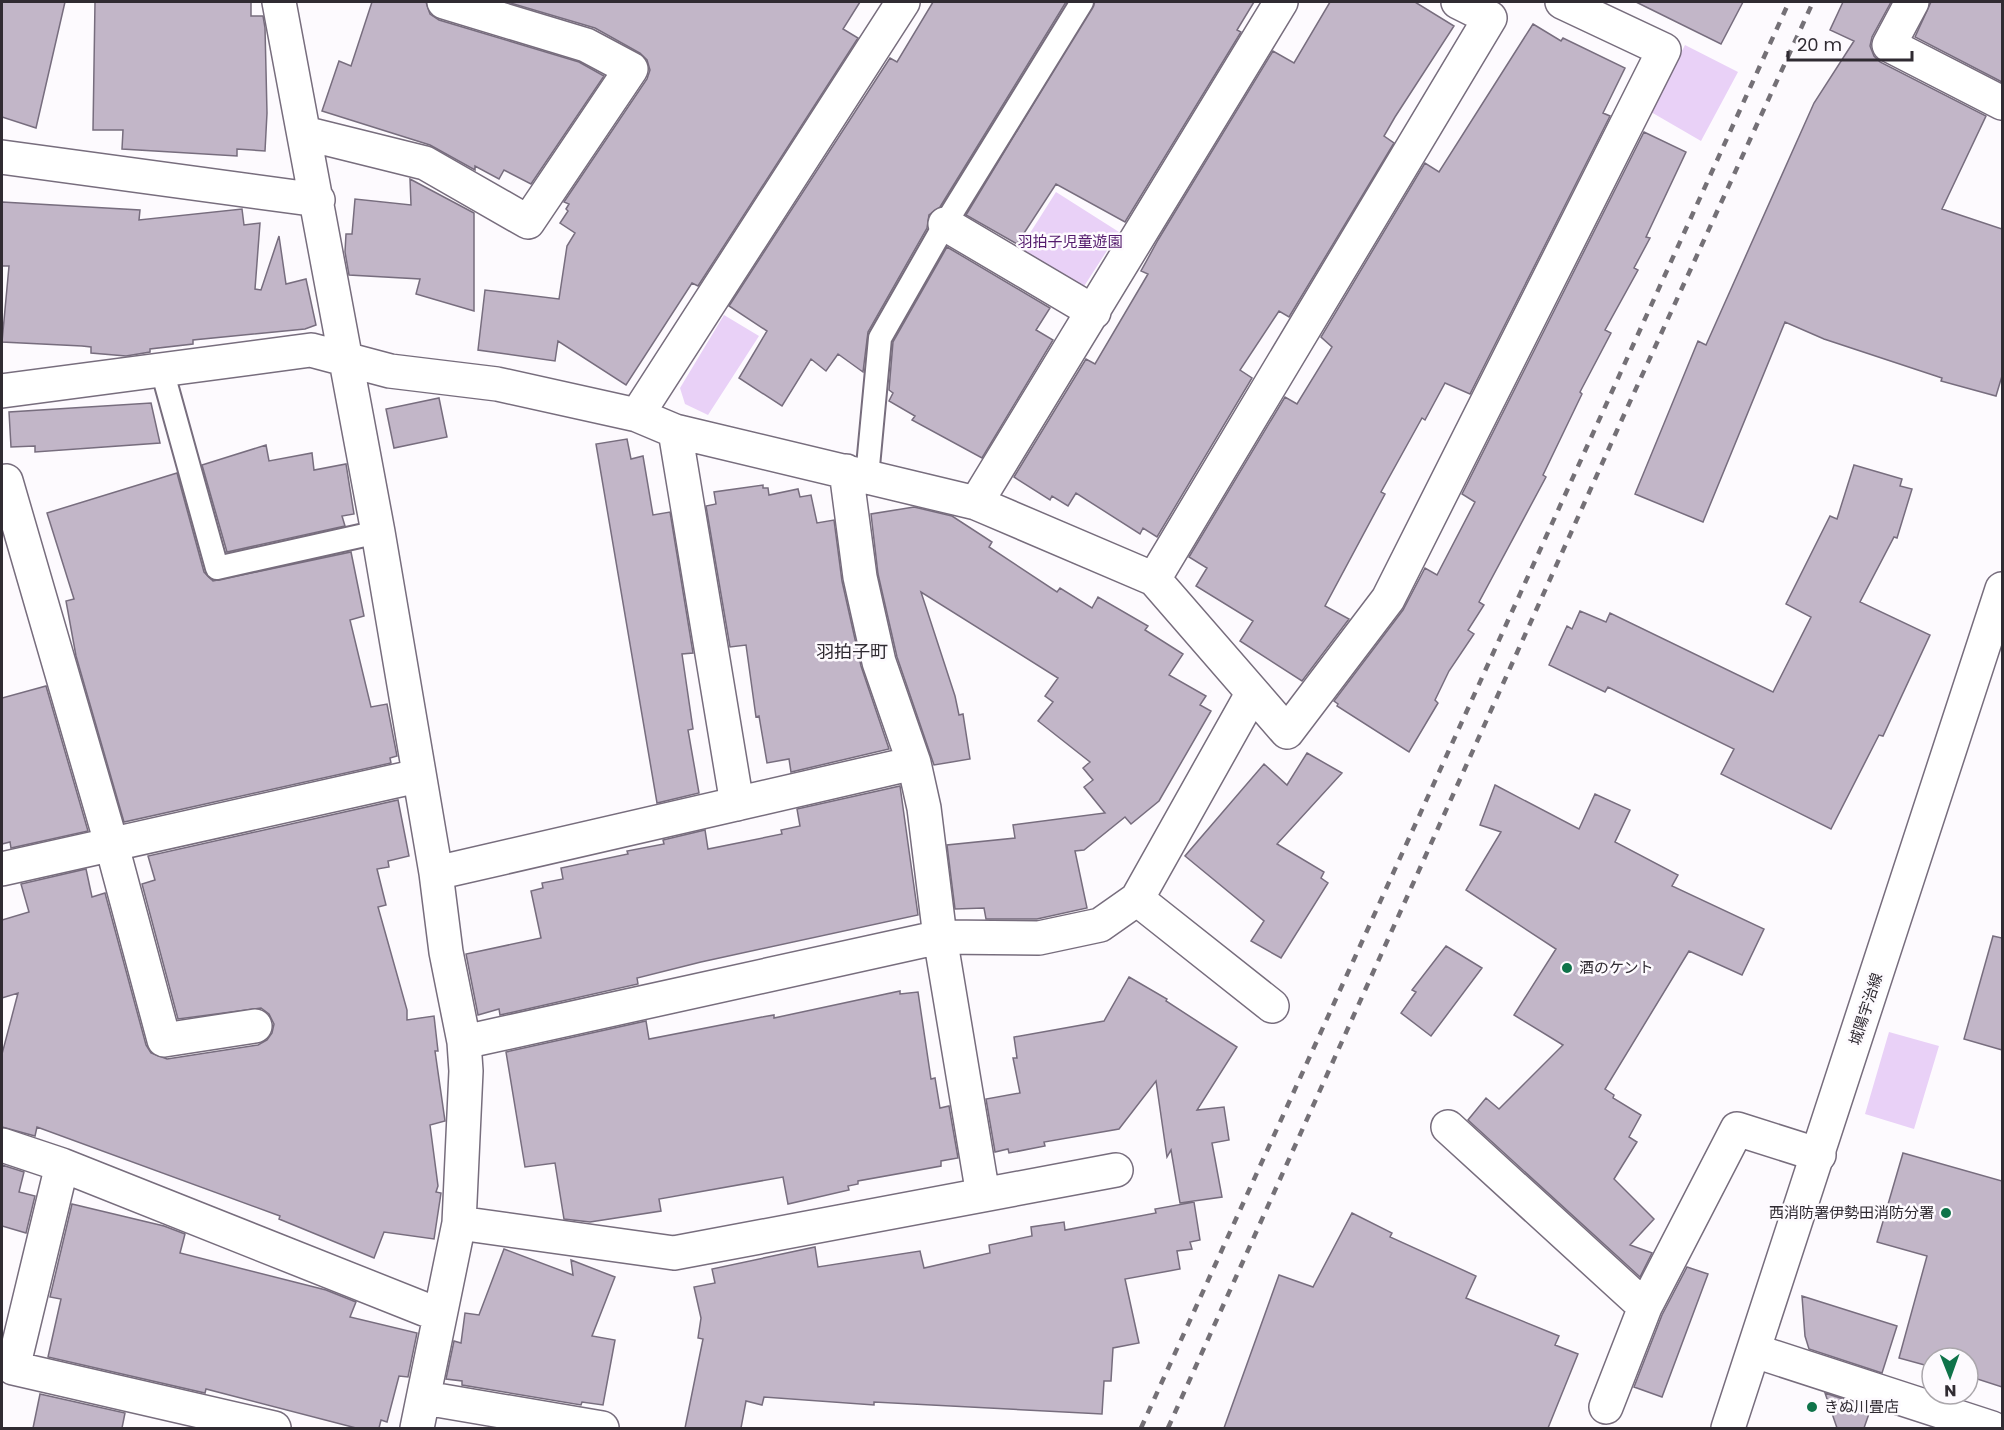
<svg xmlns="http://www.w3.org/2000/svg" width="2004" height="1430" font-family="Poppins,'Noto Sans JP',sans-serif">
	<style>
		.green { fill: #e9d1f7 }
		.building { fill: #c2b6c8; stroke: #776d7e; stroke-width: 1.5 }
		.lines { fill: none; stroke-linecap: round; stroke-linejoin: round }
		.lane-casing { stroke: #776d7d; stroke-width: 26 }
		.street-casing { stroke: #776d7d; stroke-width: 36 }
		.primary-casing { stroke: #776d7d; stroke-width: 36 }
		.lane { stroke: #fff; stroke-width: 22 }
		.street { stroke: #fff; stroke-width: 33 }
		.primary { stroke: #fff; stroke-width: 33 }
		.rail { stroke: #747076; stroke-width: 4.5; stroke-dasharray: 8 8; stroke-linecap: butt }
		.poi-dot { fill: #0f734a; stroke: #fdfafe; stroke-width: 2 }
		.labels { text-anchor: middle; stroke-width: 5; stroke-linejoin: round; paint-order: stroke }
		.park-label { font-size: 15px; fill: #531a6c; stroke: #fdfafe }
		.poi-label { font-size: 15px; fill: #302b32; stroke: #fdfafe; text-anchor: start }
		.street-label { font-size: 15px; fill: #302b32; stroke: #fdfafe }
		.quarter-label { font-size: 18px; fill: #302b32; stroke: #fdfafe }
	</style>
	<rect width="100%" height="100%" fill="#fdfafe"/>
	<path class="green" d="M 1685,45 L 1738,72 L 1701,141 L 1651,112 Z
		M 1056,192 L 1119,232 L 1081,291 L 1018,252 Z
		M 724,315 L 759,336 L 708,415 L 685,404 L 680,388 Z
		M 1889,1032 L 1939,1046 L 1914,1129 L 1865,1114 Z"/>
	<path class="building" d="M 2,2 L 65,2 L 36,128 L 2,117 Z
		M 95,2 L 251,2 L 251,16 L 263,16 L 265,28 L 267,113 L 265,151 L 237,149 L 237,156 L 122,149 L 123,130 L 93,130 Z
		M 372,2 L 426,2 L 430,14 L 439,20 L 579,62 L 604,76 L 531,184 L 504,170 L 499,179 L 475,166 L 475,170 L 430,145 L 322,111 L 339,61 L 351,66 Z
		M 507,2 L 860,2 L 843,29 L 858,38 L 698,286 L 692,283 L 626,385 L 558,341 L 555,361 L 478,350 L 485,290 L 559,299 L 567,246 L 575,233 L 560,223 L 568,211 L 566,209 L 569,204 L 564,202 L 647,79 L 650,70 L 647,60 L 640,53 L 595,28 Z
		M 933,2 L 1066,2 L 940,207 L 929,215 L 927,228 L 868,332 L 863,372 L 838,354 L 826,371 L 811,359 L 782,406 L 739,378 L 767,331 L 729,306 L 890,58 L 897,62 Z
		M 1095,2 L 1254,2 L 1237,30 L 1241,32 L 1125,222 L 1056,184 L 1017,244 L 966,215 Z
		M 1330,2 L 1415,2 L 1454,26 L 1395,117 L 1384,136 L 1394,143 L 1289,317 L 1279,311 L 1240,370 L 1252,378 L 1157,537 L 1143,528 L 1140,534 L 1076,493 L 1068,506 L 1052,496 L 1050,500 L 1014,477 L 1086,359 L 1095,364 L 1148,274 L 1141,271 L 1158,240 L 1273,51 L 1294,63 Z
		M 1636,2 L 1743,2 L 1721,44 Z
		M 1843,2 L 1891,2 L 1872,37 L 1870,46 L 1874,56 L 1880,62 L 1986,116 L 1942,209 L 2002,229 L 2002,376 L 1996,396 L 1941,381 L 1942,378 L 1824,339 L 1785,322 L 1703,522 L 1635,494 L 1698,341 L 1706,345 L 1814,103 L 1854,41 L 1830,30 Z
		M 1931,2 L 2002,2 L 2002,82 L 1915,37 Z
		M 1533,24 L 1561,41 L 1563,38 L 1625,68 L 1603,113 L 1610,116 L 1470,394 L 1445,383 L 1425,420 L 1422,418 L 1381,492 L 1385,494 L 1325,606 L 1349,619 L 1302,681 L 1240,641 L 1253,621 L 1196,586 L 1207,568 L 1189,557 L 1285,397 L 1297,404 L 1332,347 L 1321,337 L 1425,163 L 1439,172 Z
		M 1644,132 L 1686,152 L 1646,237 L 1650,238 L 1634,268 L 1638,270 L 1605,330 L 1611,333 L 1580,392 L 1582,394 L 1543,475 L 1546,477 L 1479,602 L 1484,605 L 1468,630 L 1474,634 L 1449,671 L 1435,700 L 1438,703 L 1409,752 L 1337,706 L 1338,704 L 1334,701 L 1403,610 L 1425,568 L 1437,575 L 1475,502 L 1462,494 Z
		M 410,179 L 474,213 L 474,311 L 416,294 L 420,279 L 349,275 L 345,252 L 346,234 L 352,234 L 355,199 L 411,205 Z
		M 2,202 L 140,210 L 139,220 L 242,209 L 244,225 L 260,223 L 255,289 L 261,290 L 279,236 L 286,284 L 306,279 L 316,325 L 305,329 L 193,340 L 193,344 L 150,349 L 150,352 L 126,356 L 91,353 L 91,347 L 82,346 L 2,342 L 9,266 L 2,266 Z
		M 947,247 L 1050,308 L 1036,330 L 1053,340 L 982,458 L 912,420 L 915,416 L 889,401 L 893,393 L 889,390 L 893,342 Z
		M 439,398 L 447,437 L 394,448 L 386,409 Z
		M 151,403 L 160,443 L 35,452 L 35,446 L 11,447 L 9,412 Z
		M 627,439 L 631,459 L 643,456 L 653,515 L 670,512 L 693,653 L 682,654 L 693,729 L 688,730 L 699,793 L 657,803 L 596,444 Z
		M 266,445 L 269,461 L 312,453 L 314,470 L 346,464 L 354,514 L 342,516 L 345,526 L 227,552 L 202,465 Z
		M 1854,465 L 1902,479 L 1900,486 L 1912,489 L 1897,538 L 1894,537 L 1860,602 L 1930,635 L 1883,736 L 1879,735 L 1831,829 L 1721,774 L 1734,749 L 1608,687 L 1605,692 L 1549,665 L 1567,626 L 1572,629 L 1580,611 L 1606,622 L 1610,613 L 1773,692 L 1811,617 L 1786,604 L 1830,516 L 1837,519 Z
		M 177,473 L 204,572 L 213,581 L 351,552 L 364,616 L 350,620 L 371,707 L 387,704 L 397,756 L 390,758 L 391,763 L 124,822 L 76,656 L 66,601 L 74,599 L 47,513 Z
		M 763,485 L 763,488 L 768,488 L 769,495 L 798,489 L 800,497 L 811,495 L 817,523 L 834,520 L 842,581 L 861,666 L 889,749 L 791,772 L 789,759 L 767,763 L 759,716 L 756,717 L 746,645 L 730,647 L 706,506 L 716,504 L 714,492 Z
		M 914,507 L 952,516 L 992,542 L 989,547 L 1057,592 L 1060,588 L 1092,608 L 1098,597 L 1148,626 L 1145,630 L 1183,654 L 1169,675 L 1206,696 L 1200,705 L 1211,711 L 1159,801 L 1131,824 L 1125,817 L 1084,850 L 1075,851 L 1087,908 L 1037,919 L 986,919 L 984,908 L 955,909 L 947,845 L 1015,838 L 1013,825 L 1105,813 L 1084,787 L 1093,780 L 1083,768 L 1090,762 L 1038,721 L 1053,702 L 1045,696 L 1058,678 L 921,592 L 955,696 L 959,715 L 963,714 L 970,759 L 934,765 L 897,657 L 878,574 L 871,514 Z
		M 46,686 L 88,831 L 11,848 L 10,842 L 2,844 L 2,698 Z
		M 1307,753 L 1342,773 L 1277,844 L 1324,872 L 1321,878 L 1328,883 L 1281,958 L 1251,941 L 1264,921 L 1185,856 L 1264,764 L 1287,785 Z
		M 1495,785 L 1579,829 L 1595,794 L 1630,810 L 1615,842 L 1678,875 L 1672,886 L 1764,929 L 1742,975 L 1689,951 L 1605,1089 L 1614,1095 L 1613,1098 L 1641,1115 L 1629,1137 L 1637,1142 L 1614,1179 L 1654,1219 L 1630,1245 L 1652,1253 L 1640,1277 L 1468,1120 L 1486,1098 L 1499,1109 L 1563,1045 L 1514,1015 L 1556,949 L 1466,890 L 1501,832 L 1480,825 Z
		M 900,786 L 918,915 L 701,962 L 637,978 L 638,984 L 500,1015 L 499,1009 L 478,1015 L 466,954 L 541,938 L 531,891 L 543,888 L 542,883 L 563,879 L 561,868 L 628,854 L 627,851 L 664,844 L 663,840 L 705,830 L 708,849 L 782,834 L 781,830 L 800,826 L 797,809 Z
		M 398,800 L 409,856 L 388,861 L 389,867 L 377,869 L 386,905 L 378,907 L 407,1010 L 407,1020 L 434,1016 L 438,1051 L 435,1051 L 445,1121 L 430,1125 L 438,1186 L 436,1192 L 441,1193 L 434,1239 L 384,1232 L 374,1258 L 279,1219 L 280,1216 L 37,1127 L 35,1136 L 2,1127 L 2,1054 L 18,993 L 2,998 L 2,920 L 29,912 L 21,884 L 86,869 L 92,897 L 105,893 L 146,1045 L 151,1053 L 167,1059 L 258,1045 L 267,1040 L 272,1033 L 274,1024 L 269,1014 L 261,1008 L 178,1019 L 142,884 L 155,880 L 148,856 Z
		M 1993,936 L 2002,938 L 2002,1050 L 1964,1039 Z
		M 1446,946 L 1482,968 L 1431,1036 L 1401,1013 L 1416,992 L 1412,990 Z
		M 1129,977 L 1167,999 L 1166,1001 L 1237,1047 L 1197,1110 L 1224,1107 L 1229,1140 L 1212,1143 L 1222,1197 L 1180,1203 L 1171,1150 L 1167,1157 L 1156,1081 L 1119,1129 L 1044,1142 L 1045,1146 L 1009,1153 L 1008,1149 L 995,1152 L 986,1099 L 1020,1093 L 1013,1058 L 1017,1058 L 1014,1037 L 1104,1021 Z
		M 900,991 L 900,994 L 918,992 L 931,1079 L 935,1078 L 940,1108 L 949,1106 L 958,1158 L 941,1161 L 941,1166 L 858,1181 L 858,1184 L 848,1186 L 849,1190 L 788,1204 L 783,1177 L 659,1199 L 661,1211 L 590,1222 L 564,1219 L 555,1163 L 525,1167 L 506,1052 L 646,1021 L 649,1039 L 762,1017 L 774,1015 L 774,1018 Z
		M 1903,1153 L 2002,1181 L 2002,1387 L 1968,1376 L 1968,1358 L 1932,1358 L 1932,1367 L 1899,1358 L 1927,1256 L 1877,1242 Z
		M 2,1165 L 24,1172 L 19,1192 L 35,1196 L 26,1233 L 2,1226 Z
		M 1194,1202 L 1200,1240 L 1190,1242 L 1192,1249 L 1177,1251 L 1180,1269 L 1125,1279 L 1139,1343 L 1113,1348 L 1111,1381 L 1104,1381 L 1102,1414 L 874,1402 L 874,1405 L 764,1397 L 762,1405 L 746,1401 L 741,1428 L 685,1428 L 703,1339 L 698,1338 L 701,1318 L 694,1287 L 715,1283 L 712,1269 L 815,1247 L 818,1267 L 920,1251 L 924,1268 L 990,1253 L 989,1245 L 1032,1236 L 1031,1227 L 1064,1222 L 1065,1230 L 1156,1213 L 1155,1209 Z
		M 72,1204 L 164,1226 L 185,1234 L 180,1253 L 326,1290 L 356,1302 L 350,1317 L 417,1333 L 408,1377 L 399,1376 L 387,1422 L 381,1420 L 379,1428 L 356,1428 L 206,1389 L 205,1393 L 48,1357 L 61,1299 L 50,1297 Z
		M 1352,1213 L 1392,1233 L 1390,1237 L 1476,1276 L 1466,1298 L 1559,1336 L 1555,1345 L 1578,1354 L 1548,1428 L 1224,1428 L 1279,1275 L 1313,1287 Z
		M 504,1249 L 573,1275 L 571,1260 L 615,1277 L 592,1336 L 615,1340 L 603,1405 L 582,1402 L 581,1405 L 462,1385 L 462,1381 L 446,1379 L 454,1341 L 461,1343 L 465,1313 L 479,1315 Z
		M 1687,1267 L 1708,1274 L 1662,1397 L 1634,1387 L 1662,1315 Z
		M 1802,1296 L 1897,1326 L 1882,1373 L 1809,1349 L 1805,1336 Z
		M 1825,1393 L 1871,1408 L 1864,1428 L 1837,1428 Z
		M 40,1394 L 125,1413 L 122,1428 L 33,1428 Z"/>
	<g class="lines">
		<defs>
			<path id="lane" d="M 162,370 L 217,568 L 378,532
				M 867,477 L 880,338 L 945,224 L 1082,2"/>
			<path id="street" d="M 279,2 L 378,532 L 436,873 L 446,952 L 464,1042 L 466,1071 L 459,1223 L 417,1428
				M 1912,2 L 1889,45 L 2002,103
				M 304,133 L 425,163 L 528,222 L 631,69 L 586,45 L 444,2
				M 2,157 L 318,200
				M 945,224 L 1094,312
				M 2,391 L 311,350 L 390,371 L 497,384 L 637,415 L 675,431 L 976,503 L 1154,579 L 1490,18 L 1458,2
				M 637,415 L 903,2
				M 675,431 L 737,804
				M 846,471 L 860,577 L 879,662 L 914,763 L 924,808 L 940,937 L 983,1195
				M 6,481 L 112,846 L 164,1040 L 255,1026
				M 976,503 L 1281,2
				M 1154,579 L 1287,732 L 1388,599 L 1664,50 L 1562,2
				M 2,869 L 418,776
				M 436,873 L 914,763
				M 1137,899 L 1272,1006
				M 464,1042 L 940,937 L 1039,938 L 1100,925 L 1137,899 L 1252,694
				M 1448,1127 L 1645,1307
				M 2,1145 L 62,1165 L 439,1315
				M 62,1165 L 13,1368 L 274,1428
				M 459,1223 L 674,1253 L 1116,1170
				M 1755,1351 L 1992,1428
				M 425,1398 L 602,1428
				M 1606,1407 L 1645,1307 L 1737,1129 L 1819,1155"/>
			<path id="primary" d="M 1728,1428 L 2002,589"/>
		</defs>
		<use href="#lane" class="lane-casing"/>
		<use href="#street" class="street-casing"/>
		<use href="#primary" class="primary-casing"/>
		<use href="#lane" class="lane"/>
		<use href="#street" class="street"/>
		<use href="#primary" class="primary"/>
		<path class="rail" d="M 1141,1428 L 1789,2
			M 1168,1428 L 1628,406 L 1813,2"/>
	</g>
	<g class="poi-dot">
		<circle cx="1567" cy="968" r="6"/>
		<circle cx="1946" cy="1213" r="6"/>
		<circle cx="1812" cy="1407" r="6"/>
	</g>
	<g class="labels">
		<g class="park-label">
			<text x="1070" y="247">羽拍子児童遊園</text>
		</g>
		<g class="poi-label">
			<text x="1579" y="973">酒のケント</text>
			<text x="1934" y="1218" text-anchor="end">西消防署伊勢田消防分署</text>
			<text x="1824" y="1412">きぬ川畳店</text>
		</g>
		<g class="street-label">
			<text transform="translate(1866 1009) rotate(-72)" y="5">城陽宇治線</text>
		</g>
		<g class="quarter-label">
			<text x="852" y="658">羽拍子町</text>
		</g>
	</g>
	<rect width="2004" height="1430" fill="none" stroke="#302b32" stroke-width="6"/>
	<g transform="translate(1950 1376) rotate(179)"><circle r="28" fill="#fdfafe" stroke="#aba7ac" stroke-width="1.5"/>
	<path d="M0-4.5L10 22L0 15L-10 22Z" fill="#0f734a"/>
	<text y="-9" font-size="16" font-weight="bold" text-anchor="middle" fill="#302b32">N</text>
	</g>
	<path d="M1788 51v9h124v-9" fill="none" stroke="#302b32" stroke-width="3"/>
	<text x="1797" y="51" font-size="18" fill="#302b32" stroke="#fdfafe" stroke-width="4.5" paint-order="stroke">20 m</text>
</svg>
